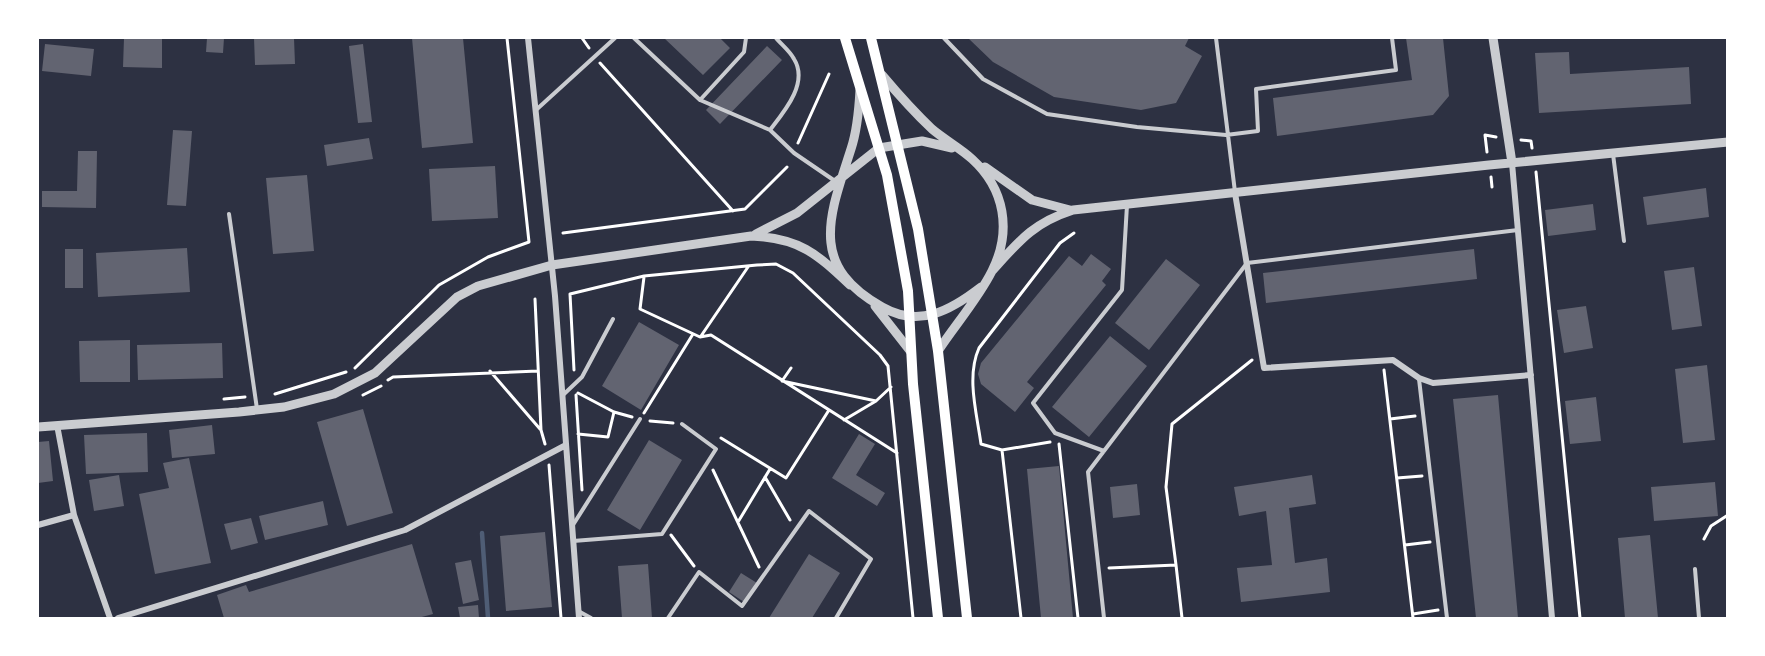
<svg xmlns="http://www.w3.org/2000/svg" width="1765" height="656" font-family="Ubuntu,sans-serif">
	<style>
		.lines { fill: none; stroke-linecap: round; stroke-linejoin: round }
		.stream { stroke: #4f5d75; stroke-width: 4.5 }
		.building { fill: #626471 }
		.path { stroke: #fff; stroke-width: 3 }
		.service { stroke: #caccd0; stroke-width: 4 }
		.minor { stroke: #caccd0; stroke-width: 6 }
		.tertiary { stroke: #caccd0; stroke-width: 9 }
		.secondary { stroke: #fff; stroke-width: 10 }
	</style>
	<rect width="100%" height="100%" fill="#2d3142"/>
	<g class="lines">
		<path class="stream" d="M 482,533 L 488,618"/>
	</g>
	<path class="building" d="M 124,38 L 162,38 L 162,68 L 123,67 Z
		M 207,38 L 224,38 L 223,53 L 206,52 Z
		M 254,38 L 294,38 L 295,64 L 255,65 Z
		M 412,38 L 463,38 L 473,143 L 422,148 Z
		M 664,38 L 720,38 L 730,48 L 703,75 Z
		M 968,38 L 1189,38 L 1185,46 L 1202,56 L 1176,103 L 1141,110 L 1054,97 L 993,62 Z
		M 1406,38 L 1443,38 L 1449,96 L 1433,115 L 1277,136 L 1273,98 L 1412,80 Z
		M 45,44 L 94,49 L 91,76 L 42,71 Z
		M 363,44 L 372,122 L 358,123 L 349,46 Z
		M 767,46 L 782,60 L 720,124 L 706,110 Z
		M 1569,52 L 1570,74 L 1689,67 L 1691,104 L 1539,113 L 1535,53 Z
		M 173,130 L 192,131 L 186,206 L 167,205 Z
		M 369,138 L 373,159 L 327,166 L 324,145 Z
		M 78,151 L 97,151 L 96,208 L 42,207 L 42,191 L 77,191 Z
		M 495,166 L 498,218 L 432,221 L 429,169 Z
		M 307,175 L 314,251 L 273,254 L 266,178 Z
		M 1706,188 L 1709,217 L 1647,225 L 1643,197 Z
		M 1593,204 L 1596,230 L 1548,236 L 1545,210 Z
		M 187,248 L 190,292 L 98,297 L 96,253 Z
		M 65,249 L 83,249 L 83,288 L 65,288 Z
		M 1474,249 L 1477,279 L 1266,303 L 1263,273 Z
		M 1091,254 L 1111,269 L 1102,281 L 1106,285 L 1027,382 L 1034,388 L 1015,412 L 981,384 L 978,374 L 981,363 L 1069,256 L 1082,266 Z
		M 1166,259 L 1200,285 L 1149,350 L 1115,323 Z
		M 1694,267 L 1702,326 L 1672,330 L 1664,271 Z
		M 1586,306 L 1593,348 L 1564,353 L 1557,310 Z
		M 639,322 L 679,345 L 641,410 L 602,386 Z
		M 1110,336 L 1147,366 L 1089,437 L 1052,407 Z
		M 130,340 L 130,382 L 80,382 L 79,341 Z
		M 222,343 L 223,378 L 138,380 L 137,345 Z
		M 1707,365 L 1715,440 L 1683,443 L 1675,369 Z
		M 1498,395 L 1518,618 L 1476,618 L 1453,399 Z
		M 1596,397 L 1601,441 L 1570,444 L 1565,401 Z
		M 363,409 L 393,513 L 347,526 L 317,422 Z
		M 212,425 L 215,454 L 172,458 L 169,430 Z
		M 147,433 L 148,472 L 86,474 L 84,435 Z
		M 859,434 L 875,444 L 856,475 L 885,493 L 877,506 L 832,478 Z
		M 649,440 L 682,460 L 640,530 L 607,510 Z
		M 49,441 L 53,481 L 38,483 L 38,442 Z
		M 189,458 L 211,563 L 155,574 L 139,494 L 169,488 L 163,463 Z
		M 1059,466 L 1073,618 L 1041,618 L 1027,469 Z
		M 119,475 L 124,506 L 94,511 L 89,480 Z
		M 1312,475 L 1316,504 L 1289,508 L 1295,563 L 1327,558 L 1330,592 L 1241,602 L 1237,568 L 1272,565 L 1266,511 L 1239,516 L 1234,487 Z
		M 1715,482 L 1718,516 L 1654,521 L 1651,487 Z
		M 1137,484 L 1140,515 L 1113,518 L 1110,487 Z
		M 323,501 L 328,525 L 265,540 L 259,516 Z
		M 251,518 L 258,543 L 231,550 L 224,524 Z
		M 545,532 L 552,607 L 506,611 L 500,536 Z
		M 1650,535 L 1658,618 L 1625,618 L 1618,538 Z
		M 412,544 L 433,614 L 418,618 L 224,618 L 217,595 L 246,585 L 249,592 Z
		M 809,554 L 840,573 L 812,618 L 769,618 Z
		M 471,560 L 479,600 L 463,604 L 455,563 Z
		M 648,564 L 652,618 L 622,618 L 618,566 Z
		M 741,573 L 757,583 L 744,602 L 729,592 Z
		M 478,605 L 479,618 L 460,618 L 458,607 Z"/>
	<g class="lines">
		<path class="path" d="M 582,38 L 589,48
			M 600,63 L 733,211
			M 1521,140 L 1531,141 L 1532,148
			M 798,143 L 829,74
			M 1487,152 L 1485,135 L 1496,137
			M 1536,172 L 1580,618
			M 1491,177 L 1492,187
			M 563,233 L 745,209 L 787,167
			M 644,277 L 640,309 L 700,337 L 711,335 L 897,453
			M 535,299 L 541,430 L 545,444
			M 701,336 L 748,267
			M 355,368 L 439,285 L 488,257 L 529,242 L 507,38
			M 791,368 L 782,381 L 876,401
			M 574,370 L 570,294 L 644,276 L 757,265 L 776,264 L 793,273 L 880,355 L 888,366 L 913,618
			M 1384,370 L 1413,618
			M 490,371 L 540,429
			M 388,380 L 393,377 L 538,371
			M 578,393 L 614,412 L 632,417
			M 275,394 L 346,372
			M 363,395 L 381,386
			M 576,395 L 582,490
			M 224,399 L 245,397
			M 644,413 L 693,334
			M 1390,419 L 1415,416
			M 844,420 L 876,401 L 891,387
			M 650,421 L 673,423
			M 578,434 L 608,437 L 614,412
			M 721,438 L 786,478 L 829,410
			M 1059,444 L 1078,618
			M 1002,450 L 1050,442
			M 549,465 L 561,618
			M 713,470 L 759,567
			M 765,477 L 790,520
			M 1397,478 L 1422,476
			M 738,522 L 770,469
			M 671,535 L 694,566
			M 1704,539 L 1711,526 L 1728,515
			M 1405,545 L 1430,542
			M 1176,565 L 1166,487 L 1172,424 L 1252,360
			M 1109,568 L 1176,565 L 1182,618
			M 1413,614 L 1438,610
			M 1021,618 L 1002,450 L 981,444 C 977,414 966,377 979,348 L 1060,243 L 1074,233"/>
		<path class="service" d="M 634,38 L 700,100 L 770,130 L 794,153 L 835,181
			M 944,38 L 983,79 L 1047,114 L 1137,127 L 1226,135 L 1258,131 L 1256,89 L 1396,70 L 1392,38
			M 1216,38 L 1235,192
			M 700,100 L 744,52 L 746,38
			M 536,110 L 615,38
			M 770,130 C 784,112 809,83 794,59 C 790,51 781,44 776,38
			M 1613,154 L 1624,241
			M 229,214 L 257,409
			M 1419,379 L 1447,618
			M 563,395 L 582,377 L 613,319
			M 1104,451 L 1055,433 L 1033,403 L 1122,290 L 1127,205
			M 573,525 L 640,419
			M 573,541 L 662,534 L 716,449 L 682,424
			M 1695,569 L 1699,618
			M 580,612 L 591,618
			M 668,618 L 699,572 L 742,606 L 809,511 L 871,559 L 836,618
			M 1104,618 L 1088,472 L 1247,263 L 1518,230"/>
		<path class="minor" d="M 528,38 L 555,296 L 579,618
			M 1512,163 L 1552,618
			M 1235,193 L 1264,368 L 1393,360 L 1419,378 L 1433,383 L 1531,375
			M 57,425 L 74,515 L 110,618
			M 38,525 L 74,515
			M 118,618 L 405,530 L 566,445"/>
		<path class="tertiary" d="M 1493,38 L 1512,163
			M 882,75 C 898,94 914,112 932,129 C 945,140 960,148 972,159 C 1005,189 1012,231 992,271 C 978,299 955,325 938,351
			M 860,90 C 859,109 857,131 851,149 C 830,215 807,265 882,307 C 919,328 950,311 981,287
			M 985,167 L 1032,200 L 1070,210
			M 756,234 L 797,213 L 879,148 L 922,141 L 952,148
			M 992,271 C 1019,241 1033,223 1073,210 L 1489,165 L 1728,142
			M 875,306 L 911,352
			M 38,427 L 239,412 L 284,407 L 334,394 L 375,373 L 457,297 L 478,286 L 552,265 L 751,236 C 799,238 816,253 850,285"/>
		<path class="secondary" d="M 845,38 L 887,175 L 908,291 L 913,384 L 938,618
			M 871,38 L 918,229 L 938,351 L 967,618"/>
	</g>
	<rect width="1765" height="656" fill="none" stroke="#ffffff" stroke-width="78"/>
</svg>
